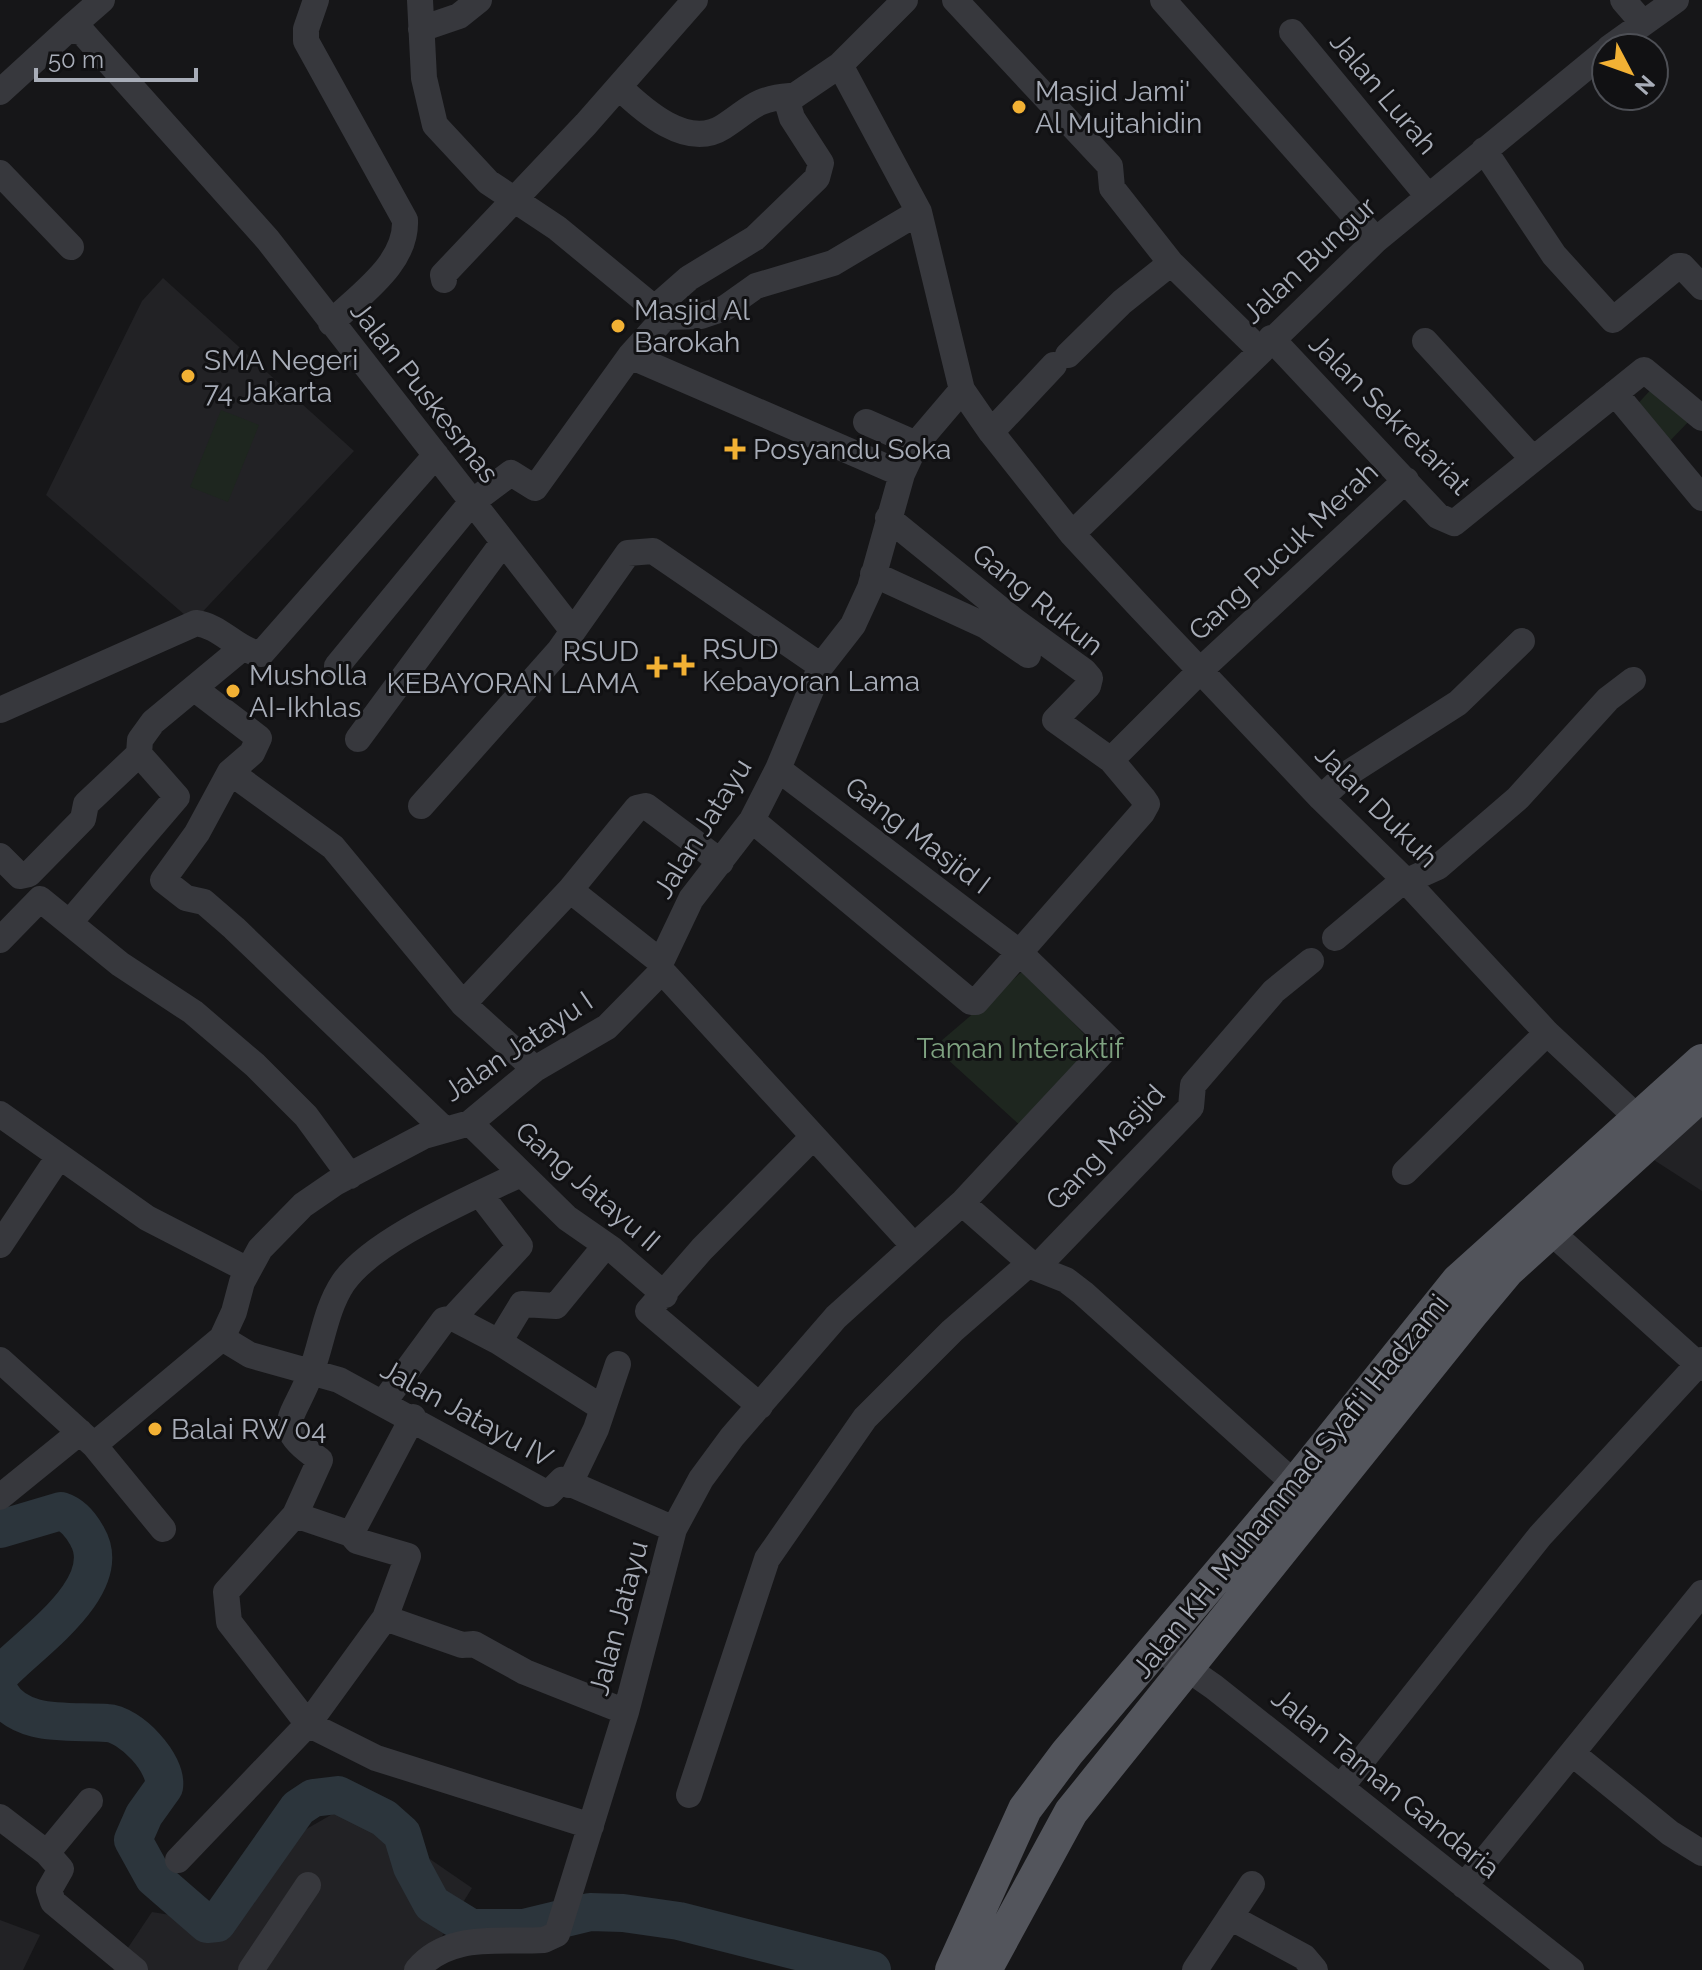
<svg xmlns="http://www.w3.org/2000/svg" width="1702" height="1970" font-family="Raleway,sans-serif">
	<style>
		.built { fill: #222225 }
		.green { fill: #1e261f }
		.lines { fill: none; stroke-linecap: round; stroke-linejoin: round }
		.river { stroke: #2c353c; stroke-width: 38 }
		.minor { stroke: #37383d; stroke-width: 26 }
		.major { stroke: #53555c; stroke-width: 34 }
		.poi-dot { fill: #f2b134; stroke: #111113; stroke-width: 3 }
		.labels { text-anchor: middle; stroke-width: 6; stroke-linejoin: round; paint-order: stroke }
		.poi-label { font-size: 28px; fill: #a8adb8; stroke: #111113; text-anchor: start }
		.street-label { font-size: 28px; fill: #a8adb8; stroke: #111113 }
		.park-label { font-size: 28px; fill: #7fa381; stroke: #111113 }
	</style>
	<rect width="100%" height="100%" fill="#161618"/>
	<path class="built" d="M 163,278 L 354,451 L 193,622 L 46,495 L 142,301 Z
		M 1702,1092 L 1702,1191 L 1643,1153 Z
		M 350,1804 L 472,1888 L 421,1970 L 113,1970 L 152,1912 L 220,1923 L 238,1912 L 296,1835 Z
		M 0,1920 L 40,1935 L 23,1970 L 0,1970 Z"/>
	<path class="green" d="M 1657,383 L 1693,417 L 1665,446 L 1631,411 Z
		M 221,410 L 259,425 L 228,502 L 190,487 Z
		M 1024,970 L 1098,1049 L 1024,1129 L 934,1047 Z"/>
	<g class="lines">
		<path class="river" d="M 0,1529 L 61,1511 C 73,1515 81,1525 87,1536 C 117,1587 28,1644 0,1675
			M 0,1693 C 20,1729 73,1720 107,1723 C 130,1724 168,1764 164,1787 L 144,1815 L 133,1840 L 154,1878 L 207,1924 L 217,1923 L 298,1808 L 313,1798 L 338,1795 L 384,1818 L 402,1834 L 412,1867 L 432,1904 L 471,1928 L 524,1928 L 590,1912 L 623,1913 L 679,1921 L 872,1970"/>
		<path class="minor" d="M 316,0 L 306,29 L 306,41 L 405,220 C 407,264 360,294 331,323
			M 420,0 L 424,78 L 435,125 L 488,182 L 557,228 L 665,317
			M 905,0 L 840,65 L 919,212 L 962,390 L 991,432 L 1072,534 L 1139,606 L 1321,798 L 1407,882 L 1547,1033 L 1640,1120
			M 955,0 L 1110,166 L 1112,188 L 1171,263 L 1260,350
			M 1163,0 L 1376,240
			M 1623,0 L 1642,22
			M 70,28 L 102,0
			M 421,29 L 459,16 L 479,0
			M 1292,32 L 1427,195
			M 1609,48 L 1676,0
			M 619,87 C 643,110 687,150 723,127 C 751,109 754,99 790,96
			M 0,92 L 70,28 L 83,33 L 268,240 L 573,631
			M 1484,150 L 1554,255 L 1613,320 L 1678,266 L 1682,266 L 1702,287
			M 0,173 L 71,247
			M 444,280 L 443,275 L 586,124 L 695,0
			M 656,307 L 689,278 L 755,238 L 817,178 L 821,163 L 792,118 L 787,101 L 840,65
			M 665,317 L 701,316 L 725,308 L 756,286 L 833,263 L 919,212
			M 1271,338 L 1438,516 L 1454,523 L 1644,370 L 1702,418
			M 1425,341 L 1532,458
			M 1068,355 L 1122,302 L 1171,263
			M 630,356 L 902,474
			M 1615,393 L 1702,498
			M 866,422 L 916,444
			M 991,432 L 1054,365
			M 888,518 L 1015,621 L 1084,671 L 1090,678 L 1088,686 L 1055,720 L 1111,760
			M 1072,534 L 1376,240 L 1606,51
			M 873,574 L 986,626 L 1028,655
			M 337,666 L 471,503 L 511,473 L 535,488 L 630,356 L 665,317
			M 195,689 L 259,738 L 252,753 L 230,772 L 197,833 L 163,880 L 186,898 L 204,902 L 234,928 L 445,1130
			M 0,710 L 196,623 C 221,626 236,650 261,654 L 436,455
			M 358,739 L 502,544
			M 230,772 L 333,847 L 463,1004 L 535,1069
			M 1321,798 L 1347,774 L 1458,703 L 1522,641
			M 421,806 L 559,651 L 628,553 L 653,551 L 821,666
			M 752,820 L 971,1002 L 976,1002 L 1142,813 L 1147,804 L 1143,798 L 1111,760 L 1207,664 L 1406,480
			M 0,856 L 20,876 L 29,874 L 83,819 L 86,804 L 139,754 L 140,740 L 153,722 L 241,649
			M 570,890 L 637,808 L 646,806 L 721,862
			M 70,922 L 177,797 L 139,754
			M 1335,938 L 1398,885 L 1438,867 L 1518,798 L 1608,699 L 1633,680
			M 0,940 L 40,899 L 120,964 L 193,1012 L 255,1065 L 306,1116 L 350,1176
			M 463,1004 L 570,890 L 661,962
			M 0,1114 L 147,1218 L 248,1270
			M 470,1123 L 567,1218 L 613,1250 L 665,1295
			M 1405,1172 L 1547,1033
			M 520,1174 C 472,1198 373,1239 343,1283 C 325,1310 322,1345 310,1375 C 292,1422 271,1425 320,1460 L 295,1515 L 351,1534 L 357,1541 L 408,1556 L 385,1618 L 308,1724 L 376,1758 L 591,1826
			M 962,1203 L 1036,1268 L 1066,1280 L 1083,1293 L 1295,1484
			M 1551,1232 L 1702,1368
			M 0,1245 L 58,1158
			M 914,1246 L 662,971 L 661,962 L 691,899 L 752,820 L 778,769 L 821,666 L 853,625 L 870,588 L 902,474 L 916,444 L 962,390
			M 1036,1268 L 1191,1107 L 1193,1085 L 1274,991 L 1311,961
			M 453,1318 L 520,1246 L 480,1194
			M 222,1338 L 250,1355 L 339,1380 L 548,1494 L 562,1480 L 674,1529
			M 499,1342 L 601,1407
			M 0,1360 L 94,1445 L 163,1529
			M 383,1403 L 444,1320 L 453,1318 L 499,1342 L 522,1304 L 556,1306 L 606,1245
			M 760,1406 L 648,1311 L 702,1249 L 813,1137
			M 94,1445 L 222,1338 L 234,1312 L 242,1282 L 260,1249 L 303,1205 L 335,1183 L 424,1136 L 470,1123 L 535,1069 L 607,1027 L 662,971
			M 569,1485 L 596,1429 L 618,1364
			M 0,1497 L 80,1432
			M 351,1534 L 413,1417
			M 385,1618 L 462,1645 L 474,1644 L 525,1672 L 626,1712
			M 1158,1648 L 1214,1687 L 1571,1970
			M 1573,1754 L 1670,1833 L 1702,1853
			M 1341,1787 L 1540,1536 L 1702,1360
			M 689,1795 L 767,1559 L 865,1418 L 952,1331 L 1030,1263
			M 0,1817 L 47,1853 L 61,1869 L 49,1890 L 53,1902 L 135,1970
			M 47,1853 L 90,1801
			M 178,1860 L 308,1724 L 229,1622 L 226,1592 L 295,1515
			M 1464,1886 L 1702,1593
			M 1230,1917 L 1304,1957 L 1315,1970
			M 251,1970 L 308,1885
			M 417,1970 C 449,1932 498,1943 544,1940 L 557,1934 L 626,1712 L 674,1529 L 701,1479 L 732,1437 L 836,1317 L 962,1203 L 1112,1042 L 1019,952 L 778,769
			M 1195,1970 L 1252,1884"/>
		<path class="major" d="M 952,1970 L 1025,1809 L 1067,1753 L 1295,1484 L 1458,1281 L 1702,1061
			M 985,1970 L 1071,1812 L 1471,1314 L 1507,1271 L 1702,1094"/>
	</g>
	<g class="poi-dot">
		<circle cx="1019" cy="107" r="8"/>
		<circle cx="618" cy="326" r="8"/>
		<circle cx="188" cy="376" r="8"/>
		<path d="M731 437h8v8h8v8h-8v8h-8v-8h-8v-8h8z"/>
		<path d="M680 653h8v8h8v8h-8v8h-8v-8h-8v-8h8z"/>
		<path d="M653 655h8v8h8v8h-8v8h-8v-8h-8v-8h8z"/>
		<circle cx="233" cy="691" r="8"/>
		<circle cx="155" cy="1429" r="8"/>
	</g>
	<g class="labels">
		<g class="poi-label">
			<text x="1035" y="101">Masjid Jami'<tspan x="1035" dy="32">Al Mujtahidin</tspan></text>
			<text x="634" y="320">Masjid Al<tspan x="634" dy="32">Barokah</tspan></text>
			<text x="204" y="370">SMA Negeri<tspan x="204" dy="32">74 Jakarta</tspan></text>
			<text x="753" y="459">Posyandu Soka</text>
			<text x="702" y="659">RSUD<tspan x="702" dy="32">Kebayoran Lama</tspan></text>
			<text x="639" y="661" text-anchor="end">RSUD<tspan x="639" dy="32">KEBAYORAN LAMA</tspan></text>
			<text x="249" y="685">Musholla<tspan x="249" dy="32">AI-Ikhlas</tspan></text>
			<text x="171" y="1439">Balai RW 04</text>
		</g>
		<g class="street-label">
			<text transform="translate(1384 93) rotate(50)" y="10">Jalan Lurah</text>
			<text transform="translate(1309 260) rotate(-43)" y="10">Jalan Bungur</text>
			<text transform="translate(425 392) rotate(52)" y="10">Jalan Puskesmas</text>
			<text transform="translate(1390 414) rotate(45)" y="10">Jalan Sekretariat</text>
			<text transform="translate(1283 551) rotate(-43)" y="10">Gang Pucuk Merah</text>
			<text transform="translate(1038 599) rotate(39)" y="10">Gang Rukun</text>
			<text transform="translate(1377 806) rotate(45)" y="10">Jalan Dukuh</text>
			<text transform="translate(702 828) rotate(-58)" y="10">Jalan Jatayu</text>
			<text transform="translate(918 835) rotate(37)" y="10">Gang Masjid I</text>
			<text transform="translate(518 1046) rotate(-34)" y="10">Jalan Jatayu I</text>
			<text transform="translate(1105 1147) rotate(-47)" y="10">Gang Masjid</text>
			<text transform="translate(588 1186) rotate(41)" y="10">Gang Jatayu II</text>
			<text transform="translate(467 1413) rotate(29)" y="10">Jalan Jatayu IV</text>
			<text transform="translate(1290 1486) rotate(-51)" y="10">Jalan KH. Muhammad Syafi'i Hadzami</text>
			<text transform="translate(618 1618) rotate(-75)" y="10">Jalan Jatayu</text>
			<text transform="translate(1386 1783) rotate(39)" y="10">Jalan Taman Gandaria</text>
		</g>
		<g class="park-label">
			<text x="1020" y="1058">Taman Interaktif</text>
		</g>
	</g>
	<g transform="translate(1630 72) rotate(131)"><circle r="38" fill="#111113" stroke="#4d4f55" stroke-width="2"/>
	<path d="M0-6L14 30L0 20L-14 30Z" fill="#f2b134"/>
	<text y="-12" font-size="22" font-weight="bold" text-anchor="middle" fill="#a8adb8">N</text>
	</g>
	<path d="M36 68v12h160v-12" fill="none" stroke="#a8adb8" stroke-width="4"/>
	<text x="48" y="68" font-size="24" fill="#a8adb8" stroke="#111113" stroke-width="6" paint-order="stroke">50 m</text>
</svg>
